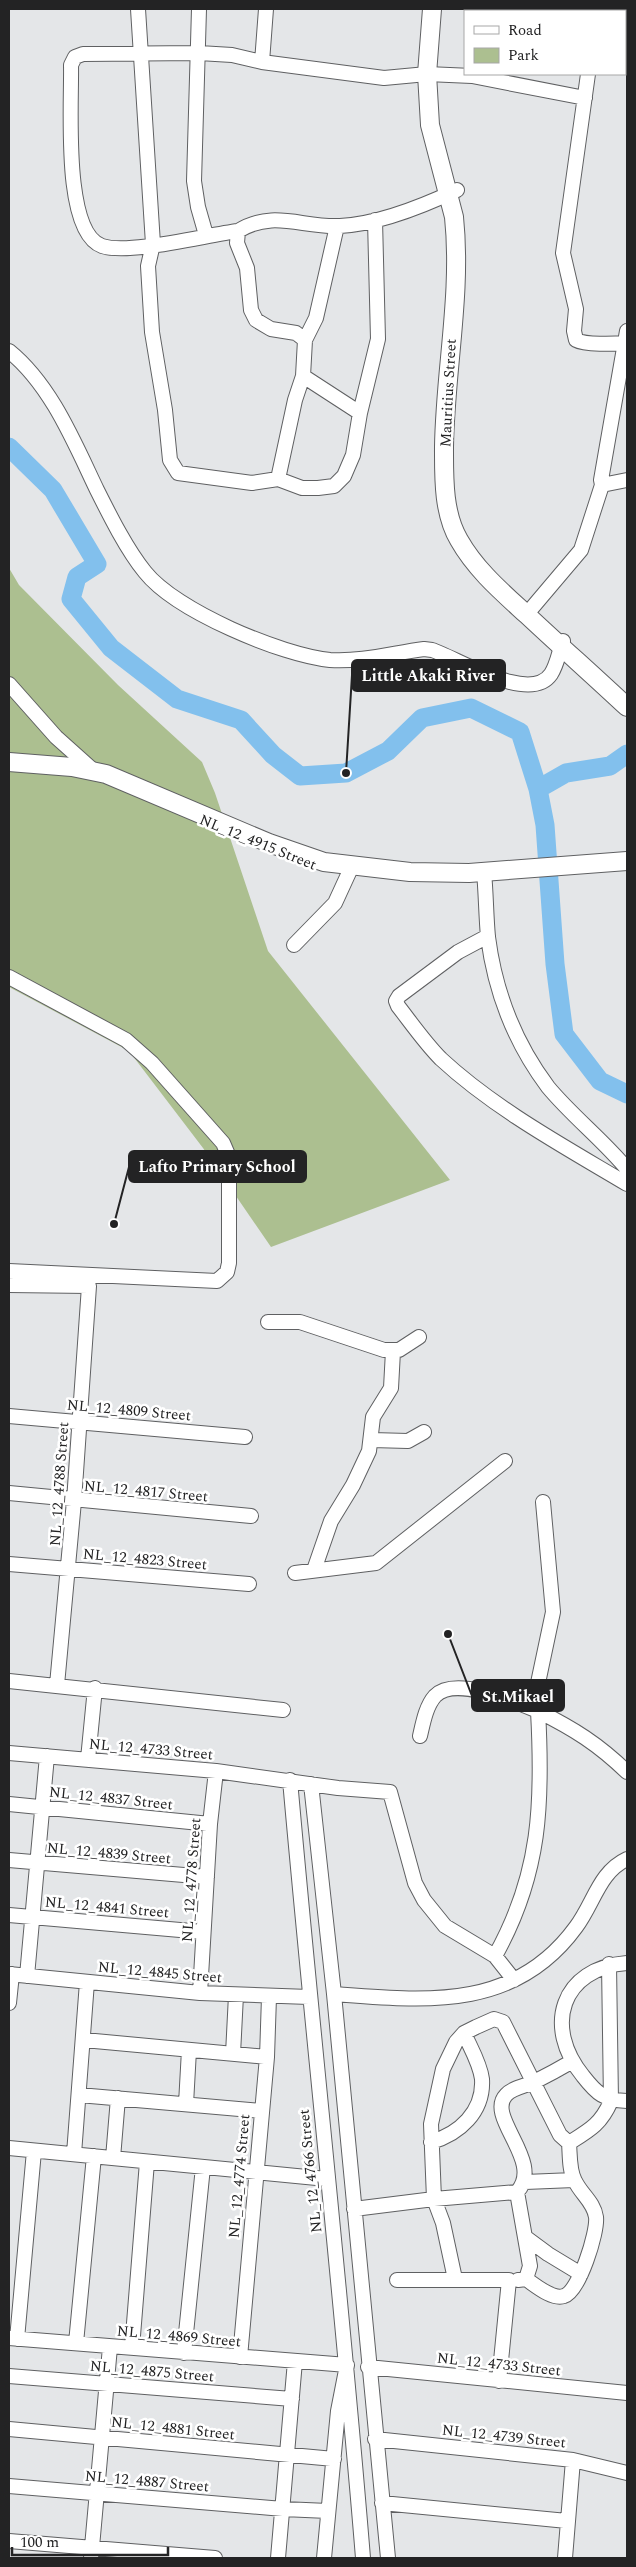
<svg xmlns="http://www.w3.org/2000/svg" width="636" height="2567" font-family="Spectral,serif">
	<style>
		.green { fill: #acbf90 }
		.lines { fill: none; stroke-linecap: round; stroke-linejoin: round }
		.river { stroke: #82c0ed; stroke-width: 19 }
		.minor-casing { stroke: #5f6062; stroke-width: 16 }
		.major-casing { stroke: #5f6062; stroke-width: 20 }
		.minor { stroke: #fff; stroke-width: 14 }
		.major { stroke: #fff; stroke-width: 18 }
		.labels { text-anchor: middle; stroke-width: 5; stroke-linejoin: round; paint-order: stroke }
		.street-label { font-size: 15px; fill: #232324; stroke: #fff }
		.leader { fill: none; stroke: #232324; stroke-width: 2 }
		.callout-dot { fill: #232324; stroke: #fff; stroke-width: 2 }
		.callout { fill: #232324; stroke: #232324; stroke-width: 2 }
		.callout-label { font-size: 16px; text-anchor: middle; font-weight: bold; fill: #fff }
	</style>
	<rect width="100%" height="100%" fill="#e4e6e8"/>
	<path class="green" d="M 9,568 L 19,585 L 118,685 L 202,762 L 215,793 L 268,951 L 450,1180 L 271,1247 L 203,1148 L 129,1051 L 9,987 Z"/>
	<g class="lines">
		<path class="river" d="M 9,447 L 53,490 L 97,564 L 77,577 L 71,599 L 111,648 L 177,699 L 241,720 L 273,755 L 300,776 L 346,773 L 388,751 L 422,718 L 471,708 L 520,732 L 538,789 L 545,825 L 555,964 L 564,1034 L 600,1081 L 627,1094
			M 538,789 L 566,773 L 610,766 L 627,754"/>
		<defs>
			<path id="minor" d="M 138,9 L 153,244 L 148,266 L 152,332 L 165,410 L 170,460 L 178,473 L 252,483 L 278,479 L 302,488 L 318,488 L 334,486 L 344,476 L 353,455 L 360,413 L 378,339 L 375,220
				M 199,9 L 194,181 L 198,207 L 206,235
				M 535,11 L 536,9
				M 597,11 L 597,9
				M 262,62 L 266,9
				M 588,74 L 563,253 L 576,309 L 574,331 L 576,340 C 585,345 614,344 625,343
				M 457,190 C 421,207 379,224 340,226 C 302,228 274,209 238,231 C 206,235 129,255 102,246 C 62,232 72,103 71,65 L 75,57 L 83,54 L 199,53 L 232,55 L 262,62 L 384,78 L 427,74 L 472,76 L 585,98
				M 238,231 L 237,243 L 247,268 L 251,310 L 256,320 L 271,329 L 296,333 L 305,340
				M 9,351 C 51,385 74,442 97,490 C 110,516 127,550 145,572 C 176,611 281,655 330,660 C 362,662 393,653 424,649 L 432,650 C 457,658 530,705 551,674 C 557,665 559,652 563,641
				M 303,376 L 360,413
				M 278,479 L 295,400 L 303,376 L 305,340 L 316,318 L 337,226
				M 602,485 L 627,480
				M 526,615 L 581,550 L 602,485 L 601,480 L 627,331
				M 9,684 L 56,737 L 94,771
				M 484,872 C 486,893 486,915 488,937 C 495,991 515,1043 548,1087 C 572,1116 603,1140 627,1169
				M 488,936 L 458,952 L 399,996 L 396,1001 L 398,1006 C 412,1024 425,1043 441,1059 C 495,1109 565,1147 627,1184
				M 294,945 L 335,903 L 352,866
				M 9,977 L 126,1040 L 152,1063 L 223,1143 L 229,1157 L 229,1263 L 227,1272 L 217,1281 L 9,1271
				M 9,1285 L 89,1286 L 74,1501 L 57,1685
				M 268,1322 L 300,1322 L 384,1350 L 399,1350 L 419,1337
				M 9,1416 L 245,1437
				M 372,1440 L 408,1441 L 424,1432
				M 9,1493 L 251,1516
				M 9,1564 L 249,1584
				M 314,1570 L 331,1521 L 353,1485 L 369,1451 L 373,1417 L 391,1388 L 393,1351
				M 295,1573 L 376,1563 L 505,1461
				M 9,1681 L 283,1710
				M 420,1736 C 423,1723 426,1706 435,1696 C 455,1675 516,1702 538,1711 L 538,1683 L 553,1612 L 543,1502
				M 9,1753 L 216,1771 L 338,1788 L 390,1792 L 415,1883 L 424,1900 L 445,1926 L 495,1956 L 514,1980
				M 88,1759 L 95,1688
				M 290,1780 C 313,2040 342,2299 363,2558
				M 311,1784 L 334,1994 L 388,2558
				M 9,1804 L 210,1824
				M 9,1860 L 207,1877
				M 9,1915 L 203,1932
				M 495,1956 C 541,1874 543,1802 538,1711 C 574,1729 598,1744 627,1772
				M 627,1963 C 561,1968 543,2027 583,2076 C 597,2094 604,2100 627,2101
				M 9,1974 L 200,1993 L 309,1997
				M 27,1976 L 47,1756
				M 200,1993 L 210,1824 L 216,1771
				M 334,1994 C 426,2001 515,2011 576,1927 C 594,1903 599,1872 627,1859
				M 9,2003 L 12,1974
				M 84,2040 L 267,2057
				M 233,2054 L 236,1995
				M 79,2095 L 262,2111
				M 186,2104 L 189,2050
				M 431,2142 C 459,2134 484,2112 482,2079 C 480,2063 470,2047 464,2033
				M 569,2143 C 590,2130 601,2124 611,2101 L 609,1964
				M 9,2148 L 327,2179
				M 74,2154 L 87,1982
				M 113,2158 L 118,2098
				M 525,2182 L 574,2180
				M 517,2192 L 530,2266 L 526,2279 L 518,2280
				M 354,2209 L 434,2199 L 517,2192 C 545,2162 485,2117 506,2095 C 512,2088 525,2086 534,2082 C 546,2076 559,2069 571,2062
				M 525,2237 L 548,2254 L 581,2274
				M 455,2279 L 443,2223 L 434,2199 L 431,2124 L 443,2069 L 456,2042 L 464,2033 L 476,2027 L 494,2019 L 503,2022 L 560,2135 L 569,2143 C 570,2154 569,2171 575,2181 C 581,2194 594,2202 596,2217 C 598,2232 579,2292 564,2296 C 552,2300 535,2285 526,2279
				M 397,2280 L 509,2280 L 499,2381
				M 9,2338 L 347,2365 L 338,2411 L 324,2558
				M 17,2339 L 34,2151
				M 76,2343 L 94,2156
				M 132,2348 L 147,2162
				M 184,2353 L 203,2167
				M 240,2357 L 267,2057 L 269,1997
				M 368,2367 L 627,2393
				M 9,2376 L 292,2399
				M 9,2429 L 334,2459
				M 375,2439 L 573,2460 L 627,2473
				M 9,2486 L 283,2509 L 328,2511
				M 382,2503 L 567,2521
				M 9,2541 L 215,2558
				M 91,2558 L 110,2347
				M 278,2558 L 295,2361
				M 565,2558 L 573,2460"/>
			<path id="major" d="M 432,9 L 427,74 L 430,125 L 454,217 C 462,293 445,371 444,447 C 444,477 443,513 459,540 C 476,570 502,592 527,615 C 560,646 594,676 627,707
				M 9,762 L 72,767 L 106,774 L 269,843 L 324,862 L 410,872 L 469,873 L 627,861"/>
		</defs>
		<use href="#minor" class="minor-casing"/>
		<use href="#major" class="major-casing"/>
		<use href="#minor" class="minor"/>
		<use href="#major" class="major"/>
	</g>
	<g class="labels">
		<g class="street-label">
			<text transform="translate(448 393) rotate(-87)" y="5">Mauritius Street</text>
			<text transform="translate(258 842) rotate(22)" y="5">NL_12_4915 Street</text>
			<text transform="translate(129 1410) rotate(5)" y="5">NL_12_4809 Street</text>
			<text transform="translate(59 1484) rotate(-86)" y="5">NL_12_4788 Street</text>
			<text transform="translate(146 1491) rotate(5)" y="5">NL_12_4817 Street</text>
			<text transform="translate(145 1559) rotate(5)" y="5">NL_12_4823 Street</text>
			<text transform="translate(151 1749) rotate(5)" y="5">NL_12_4733 Street</text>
			<text transform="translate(111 1798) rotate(6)" y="5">NL_12_4837 Street</text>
			<text transform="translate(109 1853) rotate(5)" y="5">NL_12_4839 Street</text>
			<text transform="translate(191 1880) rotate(-86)" y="5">NL_12_4778 Street</text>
			<text transform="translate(107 1907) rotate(5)" y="5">NL_12_4841 Street</text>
			<text transform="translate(160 1972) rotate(5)" y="5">NL_12_4845 Street</text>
			<text transform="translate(310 2171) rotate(-96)" y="5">NL_12_4766 Street</text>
			<text transform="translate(239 2176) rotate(-85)" y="5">NL_12_4774 Street</text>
			<text transform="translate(179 2336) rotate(5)" y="5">NL_12_4869 Street</text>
			<text transform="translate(499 2364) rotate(6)" y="5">NL_12_4733 Street</text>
			<text transform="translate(152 2371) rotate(5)" y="5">NL_12_4875 Street</text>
			<text transform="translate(173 2428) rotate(6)" y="5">NL_12_4881 Street</text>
			<text transform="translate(504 2436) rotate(6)" y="5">NL_12_4739 Street</text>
			<text transform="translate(147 2481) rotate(5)" y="5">NL_12_4887 Street</text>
		</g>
	</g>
	<path class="leader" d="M346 773L352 675M114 1224L129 1167M448 1634L472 1696"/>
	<g class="callout-dot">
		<circle cx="346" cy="773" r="5"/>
		<circle cx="114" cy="1224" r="5"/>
		<circle cx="448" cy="1634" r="5"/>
	</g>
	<g class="callout">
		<rect x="352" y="660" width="153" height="31" rx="5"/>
		<rect x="129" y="1151" width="177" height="31" rx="5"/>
		<rect x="472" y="1680" width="92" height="31" rx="5"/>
	</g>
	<g class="callout-label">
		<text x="428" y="681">Little Akaki River</text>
		<text x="217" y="1172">Lafto Primary School</text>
		<text x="518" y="1702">St.Mikael</text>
	</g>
	<rect width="636" height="2567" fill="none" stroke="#232324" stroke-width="20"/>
	<rect x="464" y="10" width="162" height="65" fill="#ffffff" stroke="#a7a7a7"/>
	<rect x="474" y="26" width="25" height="8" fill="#ffffff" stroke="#a7a7a7"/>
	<text x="508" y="35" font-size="15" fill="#232324">Road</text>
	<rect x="474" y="48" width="25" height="15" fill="#acbf90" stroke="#a7a7a7"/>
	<text x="508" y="60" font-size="15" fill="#232324">Park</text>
	<path d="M12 2547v8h156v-8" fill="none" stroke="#232324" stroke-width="2.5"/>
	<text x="20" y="2547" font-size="15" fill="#232324" stroke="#ffffff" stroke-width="4" paint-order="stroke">100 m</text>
</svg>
